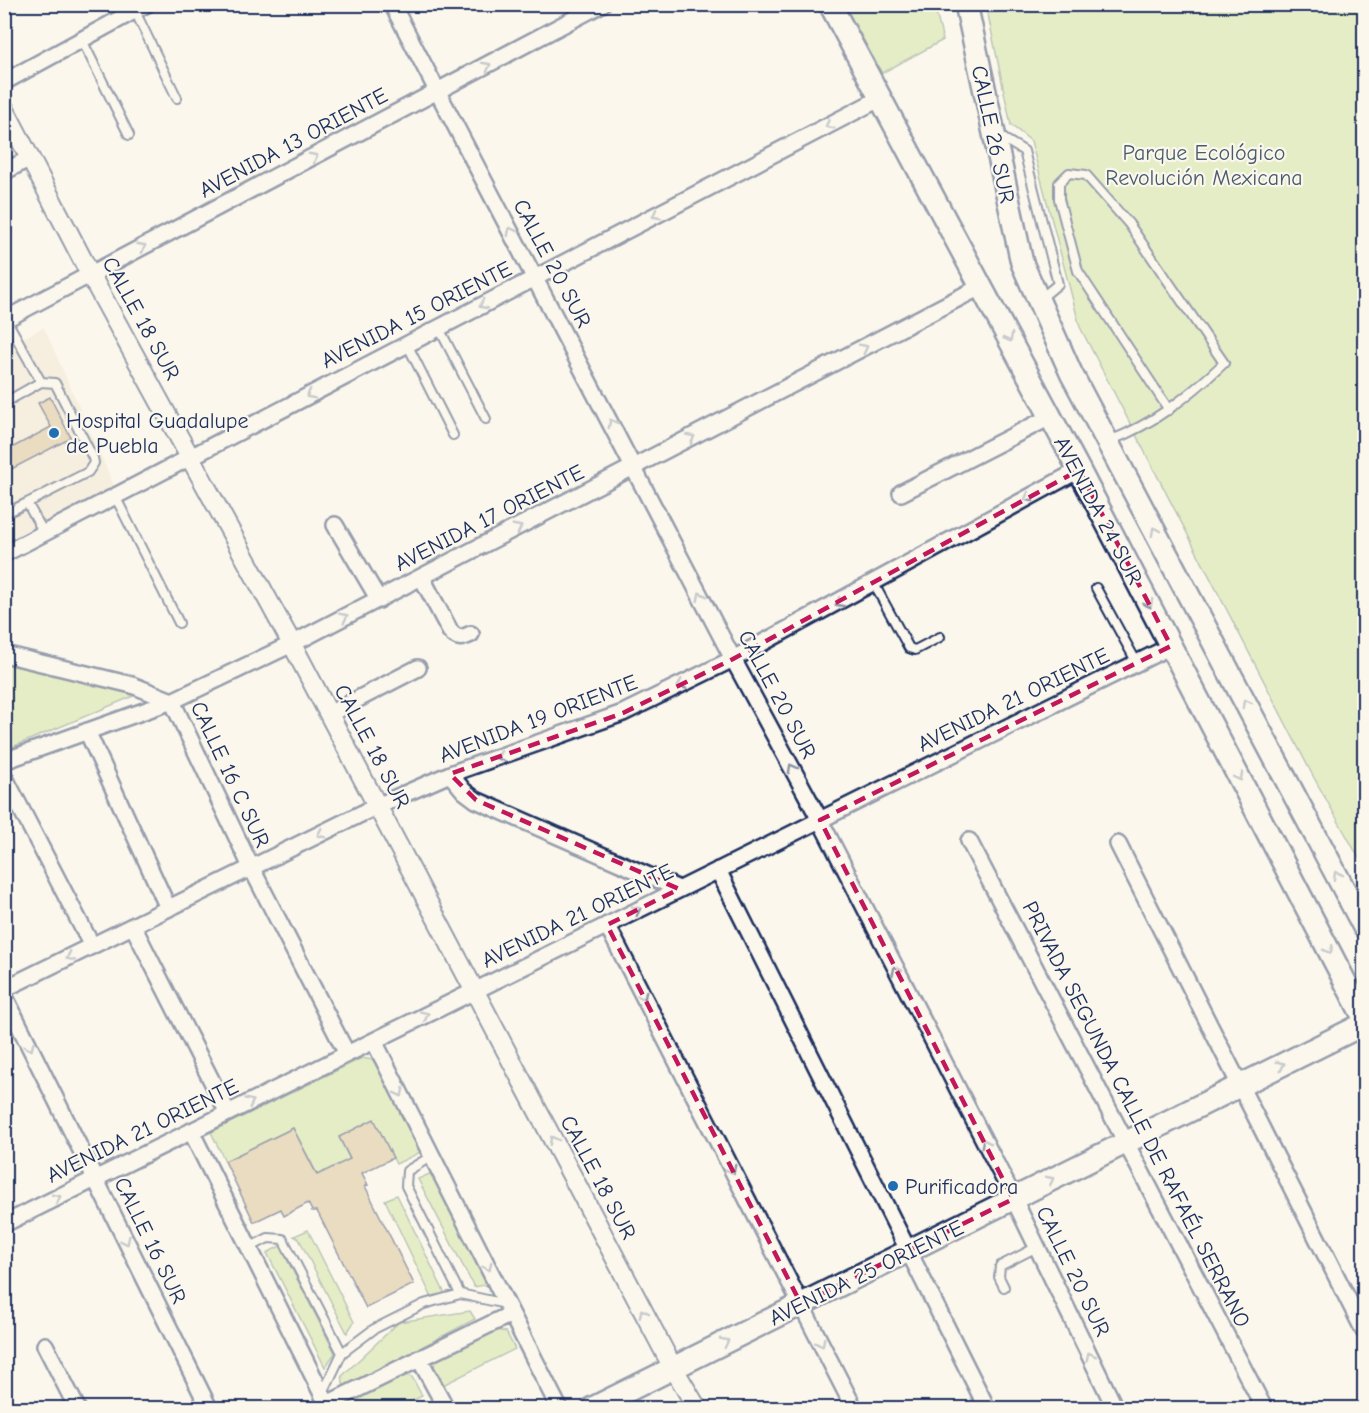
<svg xmlns="http://www.w3.org/2000/svg" width="1369" height="1413" font-family="'Comic Neue',sans-serif">
	<style>
		.built { fill: #f0e5cf }
		.green { fill: #cae197; stroke: #72887a; stroke-width: 1.5 }
		.building { fill: #d6ba8b; stroke: #1b2f5e; stroke-width: 1.5 }
		.lines { fill: none; stroke-linecap: round; stroke-linejoin: round }
		.service-casing { stroke: #1b2f5e; stroke-width: 12 }
		.minor-casing { stroke: #1b2f5e; stroke-width: 20 }
		.tertiary-casing { stroke: #1b2f5e; stroke-width: 22 }
		.secondary-casing { stroke: #1b2f5e; stroke-width: 26 }
		.service { stroke: #fbf7ec; stroke-width: 8 }
		.minor { stroke: #fbf7ec; stroke-width: 15 }
		.tertiary { stroke: #fbf7ec; stroke-width: 18 }
		.secondary { stroke: #fbf7ec; stroke-width: 21 }
		.oneway { stroke: #8b93a5 }
		.marked { fill: none; stroke: #c2185b; stroke-width: 4.5; stroke-dasharray: 12 8; stroke-linejoin: round }
		.poi-dot { fill: #1f6fb2; stroke: #fbf7ec; stroke-width: 2 }
		.labels { text-anchor: middle; stroke-width: 4.5; stroke-linejoin: round; paint-order: stroke }
		.street-label { font-size: 22px; fill: #1b2f5e; stroke: #fbf7ec }
		.park-label { font-size: 22px; fill: #475c6c; stroke: #fbf7ec }
		.poi-label { font-size: 22px; fill: #1b2f5e; stroke: #fbf7ec; text-anchor: start }
	</style>
	<rect width="100%" height="100%" fill="#fbf7ec"/>
	<filter id="ink" filterUnits="userSpaceOnUse"><feTurbulence type="fractalNoise" baseFrequency=".0167" numOctaves="2"/><feDisplacementMap in="SourceGraphic" scale="12" xChannelSelector="R" yChannelSelector="G"/><feConvolveMatrix kernelMatrix="1 2 1 2 8 2 1 2 1" color-interpolation-filters="sRGB"/></filter>
	<g filter="url(#ink)">
		<path class="built" d="M 44,327 L 114,485 L 5,542 L 5,347 Z"/>
		<path class="green" d="M 844,5 L 934,5 L 943,40 L 882,73 Z
			M 986,5 L 1364,5 L 1364,867 L 1313,776 L 1080,327 L 1031,141 L 1011,125 Z
			M 5,661 L 143,692 L 5,750 Z
			M 362,1058 L 372,1060 L 387,1076 L 423,1151 L 396,1164 L 374,1120 L 339,1137 L 354,1168 L 322,1183 L 293,1128 L 225,1161 L 211,1132 Z
			M 434,1172 L 491,1284 L 474,1287 L 418,1179 Z
			M 397,1195 L 446,1296 L 434,1302 L 385,1200 Z
			M 308,1230 L 354,1322 L 347,1333 L 299,1239 L 294,1236 Z
			M 280,1246 L 335,1353 L 325,1367 L 267,1253 Z
			M 470,1311 L 475,1319 L 344,1388 L 342,1376 L 399,1322 Z
			M 490,1329 L 506,1332 L 515,1349 L 441,1386 L 433,1370 L 436,1358 Z
			M 400,1373 L 412,1377 L 422,1396 L 398,1408 L 341,1408 L 339,1405 Z"/>
		<path class="building" d="M 50,397 L 71,438 L 4,473 L 4,452 L 51,427 L 38,403 Z
			M 374,1119 L 393,1158 L 362,1173 L 368,1185 L 365,1186 L 414,1284 L 366,1308 L 317,1211 L 312,1211 L 308,1203 L 284,1216 L 281,1209 L 254,1222 L 225,1161 L 293,1128 L 317,1175 L 350,1159 L 339,1137 Z"/>
		<g class="lines">
			<defs>
				<path id="service" d="M 135,11 L 177,98
					M 82,40 L 129,135
					M 999,136 L 1024,151 L 1058,284 L 1041,298
					M 6,319 L 41,382
					M 439,328 L 486,419
					M 407,344 L 453,435
					M 4,403 L 41,382 L 55,383 L 93,458 L 94,463 L 88,472 L 27,503 L 44,533
					M 1109,441 C 1154,424 1189,396 1224,363 L 1129,224 L 1086,175 L 1069,173 L 1059,183 L 1059,199 L 1078,271 L 1169,410
					M 115,496 L 179,623
					M 4,514 L 27,503
					M 874,584 L 909,648 L 915,650 L 940,637
					M 1096,588 L 1137,663
					M 432,1156 L 407,1171 L 406,1186 L 460,1294
					M 249,1248 L 268,1238 L 283,1239 L 342,1353
					M 1004,1287 L 999,1277 L 1000,1266 L 1037,1247
					M 323,1393 L 342,1353 L 374,1329 L 424,1304 L 460,1294 L 506,1304"/>
				<path id="minor" d="M 392,4 L 733,659 L 820,820 L 1010,1191 L 1115,1408
					M 4,82 L 147,4
					M 4,172 L 30,158
					M 4,320 L 602,4
					M 901,493 L 1050,417
					M 335,525 L 379,600
					M 4,554 L 881,98
					M 422,578 L 450,631 C 457,639 461,639 471,634
					M 4,654 L 132,685 L 172,701 L 251,867 L 347,1054
					M 329,714 L 418,668
					M 87,731 L 168,908
					M 4,761 L 172,701 L 292,644 L 982,286
					M 450,774 L 464,791 L 476,800 L 679,889
					M 4,776 L 92,946
					M 969,841 L 1264,1408
					M 1118,844 L 1364,1331
					M 718,870 L 987,1408
					M 607,925 L 854,1408
					M 133,926 L 228,1113
					M 4,989 L 377,806 L 450,774 L 623,713 L 733,659 L 1079,470
					M 4,995 L 209,1408
					M 374,1041 L 559,1408
					M 191,1131 L 329,1408
					M 4,1224 L 1171,646
					M 45,1345 L 77,1408
					M 419,1358 L 446,1408
					M 327,1404 L 511,1314"/>
				<path id="tertiary" d="M 4,108 L 90,274 L 292,644 L 671,1364 L 697,1408"/>
				<path id="secondary" d="M 830,4 L 1079,470 L 1364,1018
					M 966,4 L 1022,263 L 1071,373 L 1364,927
					M 593,1408 L 1364,1024"/>
			</defs>
			<use href="#service" class="service-casing"/>
			<use href="#minor" class="minor-casing"/>
			<use href="#tertiary" class="tertiary-casing"/>
			<use href="#secondary" class="secondary-casing"/>
			<use href="#service" class="service"/>
			<use href="#minor" class="minor"/>
			<use href="#tertiary" class="tertiary"/>
			<use href="#secondary" class="secondary"/>
		</g>
		<defs><path id="oneway-chevron" d="M-2-3.5L2.5 0L-2 3.5" fill="none" stroke-width="1.6" stroke-linecap="round" stroke-linejoin="round" transform="scale(1.5)"/></defs>
		<g class="oneway">
			<use href="#oneway-chevron" transform="translate(487 66) rotate(-28)"/>
			<use href="#oneway-chevron" transform="translate(829 125) rotate(152)"/>
			<use href="#oneway-chevron" transform="translate(314 157) rotate(-28)"/>
			<use href="#oneway-chevron" transform="translate(656 215) rotate(152)"/>
			<use href="#oneway-chevron" transform="translate(511 231) rotate(-118)"/>
			<use href="#oneway-chevron" transform="translate(142 247) rotate(-28)"/>
			<use href="#oneway-chevron" transform="translate(483 305) rotate(153)"/>
			<use href="#oneway-chevron" transform="translate(1009 338) rotate(62)"/>
			<use href="#oneway-chevron" transform="translate(864 348) rotate(-27)"/>
			<use href="#oneway-chevron" transform="translate(310 395) rotate(153)"/>
			<use href="#oneway-chevron" transform="translate(612 423) rotate(-118)"/>
			<use href="#oneway-chevron" transform="translate(691 438) rotate(-27)"/>
			<use href="#oneway-chevron" transform="translate(1028 498) rotate(151)"/>
			<use href="#oneway-chevron" transform="translate(518 528) rotate(-28)"/>
			<use href="#oneway-chevron" transform="translate(1155 531) rotate(-118)"/>
			<use href="#oneway-chevron" transform="translate(701 596) rotate(-117)"/>
			<use href="#oneway-chevron" transform="translate(839 603) rotate(152)"/>
			<use href="#oneway-chevron" transform="translate(1149 604) rotate(62)"/>
			<use href="#oneway-chevron" transform="translate(344 617) rotate(-27)"/>
			<use href="#oneway-chevron" transform="translate(681 685) rotate(154)"/>
			<use href="#oneway-chevron" transform="translate(1246 703) rotate(-118)"/>
			<use href="#oneway-chevron" transform="translate(500 757) rotate(161)"/>
			<use href="#oneway-chevron" transform="translate(792 768) rotate(-118)"/>
			<use href="#oneway-chevron" transform="translate(1239 777) rotate(63)"/>
			<use href="#oneway-chevron" transform="translate(321 834) rotate(154)"/>
			<use href="#oneway-chevron" transform="translate(1337 875) rotate(-118)"/>
			<use href="#oneway-chevron" transform="translate(637 910) rotate(-27)"/>
			<use href="#oneway-chevron" transform="translate(1329 950) rotate(63)"/>
			<use href="#oneway-chevron" transform="translate(70 957) rotate(154)"/>
			<use href="#oneway-chevron" transform="translate(896 970) rotate(-117)"/>
			<use href="#oneway-chevron" transform="translate(643 996) rotate(63)"/>
			<use href="#oneway-chevron" transform="translate(425 1015) rotate(-26)"/>
			<use href="#oneway-chevron" transform="translate(30 1047) rotate(64)"/>
			<use href="#oneway-chevron" transform="translate(1281 1065) rotate(-26)"/>
			<use href="#oneway-chevron" transform="translate(400 1093) rotate(63)"/>
			<use href="#oneway-chevron" transform="translate(250 1102) rotate(-26)"/>
			<use href="#oneway-chevron" transform="translate(553 1140) rotate(-118)"/>
			<use href="#oneway-chevron" transform="translate(985 1143) rotate(-117)"/>
			<use href="#oneway-chevron" transform="translate(732 1170) rotate(63)"/>
			<use href="#oneway-chevron" transform="translate(1050 1180) rotate(-27)"/>
			<use href="#oneway-chevron" transform="translate(57 1198) rotate(-27)"/>
			<use href="#oneway-chevron" transform="translate(126 1241) rotate(64)"/>
			<use href="#oneway-chevron" transform="translate(488 1267) rotate(63)"/>
			<use href="#oneway-chevron" transform="translate(643 1313) rotate(-118)"/>
			<use href="#oneway-chevron" transform="translate(725 1342) rotate(-27)"/>
			<use href="#oneway-chevron" transform="translate(821 1343) rotate(63)"/>
			<use href="#oneway-chevron" transform="translate(1090 1356) rotate(-116)"/>
		</g>
	</g>
	<path d="M0 0H1369V1413H0ZM 1079,470 L 1171,646 L 820,820 L 1013,1199 L 801,1304 L 607,925 L 679,889 L 476,800 L 450,774 L 623,713 L 733,659 Z" fill="#fbf7ec" fill-opacity=".55" fill-rule="evenodd"/>
	<path class="marked" d="M 1079,470 L 1171,646 L 820,820 L 1013,1199 L 801,1304 L 607,925 L 679,889 L 476,800 L 450,774 L 623,713 L 733,659 Z"/>
	<g class="poi-dot">
		<circle cx="54" cy="433" r="6"/>
		<circle cx="893" cy="1186" r="6"/>
	</g>
	<g class="labels">
		<g class="street-label">
			<text transform="translate(994 134) rotate(78)" y="8">CALLE 26 SUR</text>
			<text transform="translate(293 142) rotate(-28)" y="8">AVENIDA 13 ORIENTE</text>
			<text transform="translate(553 263) rotate(62)" y="8">CALLE 20 SUR</text>
			<text transform="translate(416 314) rotate(-27)" y="8">AVENIDA 15 ORIENTE</text>
			<text transform="translate(142 318) rotate(61)" y="8">CALLE 18 SUR</text>
			<text transform="translate(1099 510) rotate(62)" y="8">AVENIDA 24 SUR</text>
			<text transform="translate(489 517) rotate(-27)" y="8">AVENIDA 17 ORIENTE</text>
			<text transform="translate(778 694) rotate(62)" y="8">CALLE 20 SUR</text>
			<text transform="translate(1013 699) rotate(-26)" y="8">AVENIDA 21 ORIENTE</text>
			<text transform="translate(538 718) rotate(-21)" y="8">AVENIDA 19 ORIENTE</text>
			<text transform="translate(373 746) rotate(62)" y="8">CALLE 18 SUR</text>
			<text transform="translate(231 774) rotate(65)" y="8">CALLE 16 C SUR</text>
			<text transform="translate(577 915) rotate(-26)" y="8">AVENIDA 21 ORIENTE</text>
			<text transform="translate(1137 1114) rotate(63)" y="8">PRIVADA SEGUNDA CALLE DE RAFAÉL SERRANO</text>
			<text transform="translate(142 1130) rotate(-26)" y="8">AVENIDA 21 ORIENTE</text>
			<text transform="translate(599 1177) rotate(62)" y="8">CALLE 18 SUR</text>
			<text transform="translate(151 1240) rotate(64)" y="8">CALLE 16 SUR</text>
			<text transform="translate(1074 1271) rotate(64)" y="8">CALLE 20 SUR</text>
			<text transform="translate(866 1272) rotate(-26)" y="8">AVENIDA 25 ORIENTE</text>
		</g>
		<g class="park-label">
			<text x="1204" y="160">Parque Ecológico<tspan x="1204" dy="25">Revolución Mexicana</tspan></text>
		</g>
		<g class="poi-label">
			<text x="66" y="428">Hospital Guadalupe<tspan x="66" dy="25">de Puebla</tspan></text>
			<text x="905" y="1194">Purificadora</text>
		</g>
	</g>
	<rect width="1369" height="1413" fill="none" stroke="#fbf7ec" stroke-width="24"/>
	<rect x="12" y="12" width="1345" height="1389" fill="none" stroke="#1b2f5e" stroke-width="2" filter="url(#ink)"/>
</svg>
